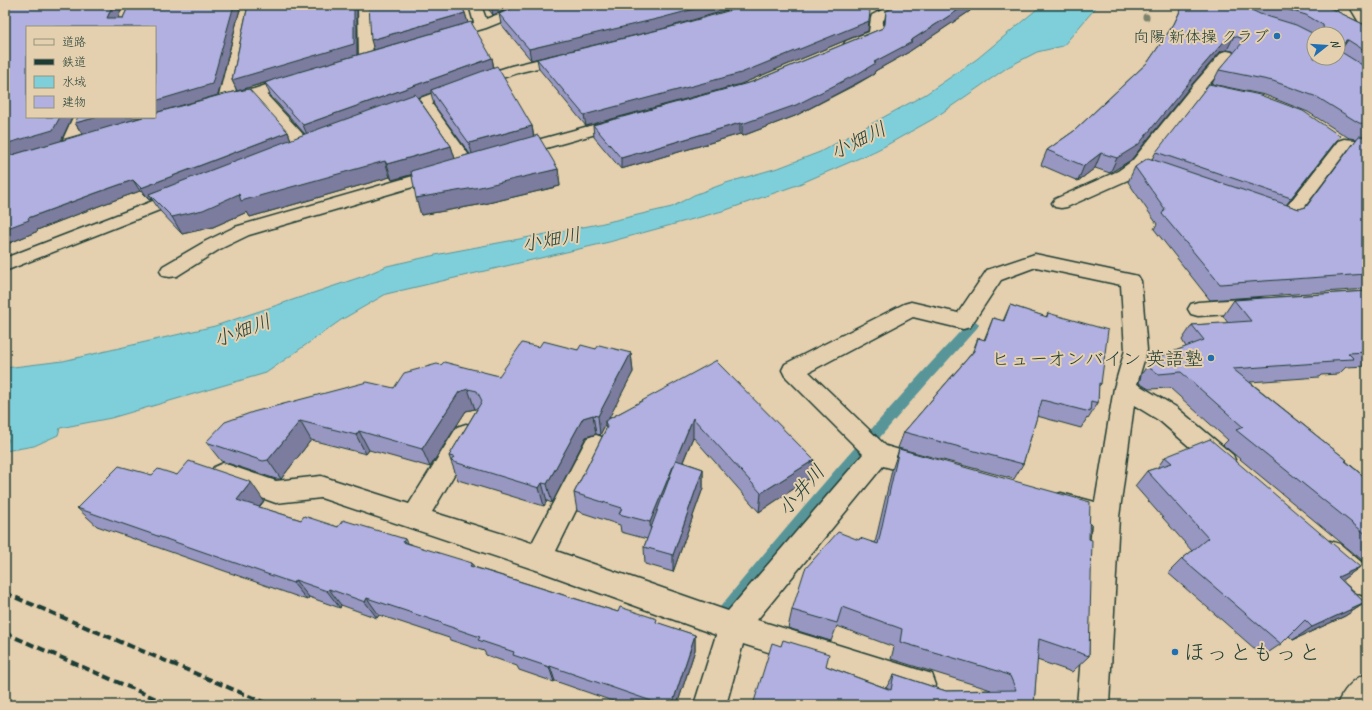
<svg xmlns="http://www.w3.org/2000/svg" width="1372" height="710" font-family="Caveat,'Klee One',sans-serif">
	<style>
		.water { fill: #7fcfda; stroke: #599598 }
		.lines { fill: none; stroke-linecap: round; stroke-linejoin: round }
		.stream { fill: #599598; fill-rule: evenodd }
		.minor-casing { stroke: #1f3d34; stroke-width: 3 }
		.major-casing { stroke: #1f3d34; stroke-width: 3 }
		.minor { fill: #e4cfae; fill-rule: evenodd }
		.major { fill: #e4cfae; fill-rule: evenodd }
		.rail { stroke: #1f3d34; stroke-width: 4; stroke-dasharray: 8 4; stroke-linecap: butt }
		.tree { fill: #7c836d }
		.wall { fill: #9897c2; stroke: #1f3d34; fill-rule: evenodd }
		.shaded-wall { fill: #7c7b9e; stroke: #1f3d34 }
		.building { fill: #b1b0e1; stroke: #1f3d34 }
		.poi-dot { fill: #1f6fb2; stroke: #e4cfae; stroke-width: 1.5 }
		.labels { text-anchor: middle; stroke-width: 4; stroke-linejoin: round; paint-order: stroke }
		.far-poi-label { font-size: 16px; fill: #1f3d34; stroke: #e4cfae; text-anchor: end }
		.poi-label { font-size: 19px; fill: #1f3d34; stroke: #e4cfae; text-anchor: end }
		.water-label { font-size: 20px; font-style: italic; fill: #24443c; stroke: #e4cfae }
		.near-poi-label { font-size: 23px; fill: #1f3d34; stroke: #e4cfae; text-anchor: start }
	</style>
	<rect width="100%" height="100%" fill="#e4cfae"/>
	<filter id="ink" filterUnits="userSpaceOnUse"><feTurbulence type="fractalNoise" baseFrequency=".025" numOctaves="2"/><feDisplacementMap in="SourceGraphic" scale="8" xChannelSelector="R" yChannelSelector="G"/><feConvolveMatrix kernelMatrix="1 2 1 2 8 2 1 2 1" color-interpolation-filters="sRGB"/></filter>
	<g filter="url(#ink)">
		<path class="water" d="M 1042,5 L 1098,5 L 1063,46 L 1037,52 L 1008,67 L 933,119 L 885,146 L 871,153 L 797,185 L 726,210 L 609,242 L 386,294 L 341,320 L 266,373 L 111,418 L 60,428 L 58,435 L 34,446 L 5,451 L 9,439 L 5,439 L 5,368 L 63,361 L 215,326 L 364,276 L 387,266 L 440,254 L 599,224 L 672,207 L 694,195 L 726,183 L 781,167 L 820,152 L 926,94 L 977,59 Z"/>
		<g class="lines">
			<path class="stream" d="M 973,321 L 977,322 L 979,325 L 977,328 C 891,422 808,520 729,621 L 726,629 L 720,632 L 714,629 L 712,624 L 716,612 C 797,512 881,416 969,322 Z"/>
			<defs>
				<path id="minor" d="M 241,5 L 253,5 L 235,93 L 254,89 L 294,76 L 299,77 L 301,80 L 299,83 L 267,95 L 311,143 L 313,146 L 311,149 L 305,151 L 299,149 L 253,98 L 226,104 L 219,102 L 216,99 L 219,96 Z
					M 358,5 L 370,5 L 373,59 L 371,62 L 366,63 L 361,62 L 359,59 Z
					M 469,5 L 481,5 L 486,19 L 521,5 L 538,5 L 536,8 L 486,28 L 445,40 L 440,39 L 438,36 L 440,33 L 474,23 Z
					M 892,5 L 908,5 L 906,8 L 883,20 L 882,34 L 880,37 L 856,47 L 846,47 L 844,44 L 846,41 L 869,32 L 871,18 L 872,15 Z
					M 1335,5 L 1347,5 L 1360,27 L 1367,31 L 1367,40 L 1350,33 Z
					M 1227,51 L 1232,52 L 1234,55 L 1232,58 L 1204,90 L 1144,169 L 1130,179 L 1067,207 L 1061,208 L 1055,207 L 1052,203 L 1055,199 L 1118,171 L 1132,161 L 1194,84 L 1222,52 Z
					M 566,53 L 571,54 L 573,57 L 571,60 L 521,72 L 483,84 L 432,104 L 476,165 L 474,169 L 468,170 L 462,169 L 420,108 L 399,116 L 394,118 L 389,116 L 386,113 L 389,110 L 473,78 L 511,66 Z
					M 73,117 L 89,117 L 76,146 L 74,149 L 68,151 L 62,149 L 60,146 Z
					M 622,117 L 628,119 L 630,122 L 628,125 L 514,157 L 508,156 L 506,152 L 508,148 Z
					M 1344,139 L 1367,141 L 1367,151 L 1348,149 L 1294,221 C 1285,223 1267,219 1261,211 L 1264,207 L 1270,206 L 1284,210 L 1338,141 Z
					M 441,168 L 447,169 L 450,173 L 447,177 L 249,235 L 220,249 L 177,276 L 170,277 L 163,276 L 160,271 L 163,266 L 206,241 L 235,227 Z
					M 184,189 L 190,190 L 193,194 L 190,198 L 5,271 L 5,258 Z
					M 1035,254 L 1138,276 L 1141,281 L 1147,350 L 1137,384 L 1176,407 L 1233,455 L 1236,462 L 1233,469 L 1224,472 L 1215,469 L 1160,421 L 1134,405 L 1119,517 L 1109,705 L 1077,705 L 1092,524 L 1052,512 L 1048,504 L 1052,496 L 1061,493 L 1095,502 L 1114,388 L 1125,350 L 1121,285 L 1036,267 L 1001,280 L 970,327 L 963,329 L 913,317 L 809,372 L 886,446 L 933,460 L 937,467 L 933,474 L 924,477 L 883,466 L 757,620 L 932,674 L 936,685 L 932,696 L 921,700 L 743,644 L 726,705 L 694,705 L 716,635 L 539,571 L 321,498 L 276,503 L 214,481 L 210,474 L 214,467 L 223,463 L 276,481 L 321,476 L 409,504 L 457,427 L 466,424 L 475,427 L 478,434 L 432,512 L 532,543 L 587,438 L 596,435 L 605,438 L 608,445 L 556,551 L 728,611 L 863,454 L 785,376 L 782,370 L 785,364 L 904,304 L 911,302 L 958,313 L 987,270 Z
					M 1259,298 L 1266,300 L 1269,305 L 1266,310 L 1259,312 L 1198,316 L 1191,314 L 1188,309 L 1191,304 L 1198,302 Z
					M 1330,541 L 1340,544 L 1367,567 L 1367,597 L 1357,593 L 1320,562 L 1316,553 L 1320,544 Z"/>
				<path id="major" d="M 1367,673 L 1367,705 L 1337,705 C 1343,690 1352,680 1367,673 Z"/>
			</defs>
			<use href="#minor" class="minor-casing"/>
			<use href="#major" class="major-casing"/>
			<use href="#minor" class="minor"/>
			<use href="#major" class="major"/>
			<path class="rail" d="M 5,593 L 270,705
				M 5,633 L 170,705"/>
		</g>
		<circle class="tree" cx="1146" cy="17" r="3.5"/>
		<path class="wall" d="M 129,5 L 241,5 L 218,95 L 157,113 L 237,91 L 232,80 L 248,5 L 357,5 L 357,55 L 374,50 L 369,5 L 469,5 L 463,9 L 465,13 L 468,23 L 492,58 L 494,68 L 532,126 L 534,137 L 558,169 L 560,186 L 484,204 L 421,215 L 412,175 L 392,180 L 390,177 L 250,217 L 247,212 L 213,227 L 182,234 L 160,211 L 152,199 L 149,200 L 140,191 L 104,204 L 37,230 L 38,231 L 5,245 L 5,13 L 123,18 ZM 155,27 L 155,117 L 75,123 L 82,134 L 61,140 L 72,117 L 27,117 ZM 265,83 L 270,95 L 305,134 L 291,140 L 288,132 L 237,91 ZM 431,93 L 434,105 L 470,154 L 455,159 L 451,146 L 418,98 Z
			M 485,5 L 517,5 L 493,15 Z
			M 521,5 L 744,5 L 662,29 L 531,60 L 501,24 L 499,14 Z
			M 865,5 L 889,5 L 877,11 Z
			M 898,5 L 976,5 L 970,9 L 970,11 L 910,51 L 909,52 L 875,71 L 874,74 L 857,84 L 795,116 L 742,136 L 740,134 L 621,169 L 594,137 L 593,125 L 752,82 L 883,28 L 884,26 L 886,11 Z
			M 1180,5 L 1324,5 L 1367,26 L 1367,289 L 1210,300 L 1154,229 L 1157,224 L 1128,182 L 1135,167 L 1152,159 L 1156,152 L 1333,145 L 1286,205 L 1299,209 L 1306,207 L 1357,139 L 1349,138 L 1308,112 L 1265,95 L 1212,84 L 1219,70 L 1234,53 L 1233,51 L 1227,50 L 1221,51 L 1193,83 L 1131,160 L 1110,173 L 1095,168 L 1078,181 L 1041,165 L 1047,150 L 1074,131 L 1148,62 L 1174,24 L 1180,11 ZM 1314,34 L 1338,34 L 1338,58 L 1314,58 Z
			M 869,21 L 868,31 L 741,84 L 586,126 L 539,69 L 537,59 L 671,27 Z
			M 1367,291 L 1367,366 L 1346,367 L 1339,374 L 1321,375 L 1319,377 L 1250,382 L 1347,460 L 1346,461 L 1367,479 L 1367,482 L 1365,483 L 1367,485 L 1367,564 L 1223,445 L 1228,440 L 1170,388 L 1149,389 L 1139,383 L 1141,375 L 1151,360 L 1186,347 L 1182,340 L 1192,325 L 1228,323 L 1223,316 L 1234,300 Z
			M 1010,305 L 1046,317 L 1048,313 L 1101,384 L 1098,387 L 1098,403 L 1088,419 L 1087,418 L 1081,428 L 1037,416 L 1023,464 L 1014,479 L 898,448 L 904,432 L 972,353 L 978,338 L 984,340 L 993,318 L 1003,321 Z
			M 539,347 L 578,350 L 596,349 L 631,353 L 633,372 L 608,419 L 717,363 L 814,460 L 810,478 L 759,512 L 693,437 L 683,462 L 703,469 L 703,488 L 673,572 L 645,564 L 644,547 L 647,539 L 621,532 L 620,525 L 577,511 L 574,493 L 606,429 L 605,425 L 600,435 L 596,434 L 586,437 L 552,503 L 547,501 L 544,506 L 458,480 L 449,456 L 477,409 L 475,409 L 466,411 L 430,467 L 369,450 L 366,454 L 311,440 L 281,479 L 276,479 L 221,461 L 206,442 L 394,388 L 441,365 L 499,376 Z
			M 899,449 L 1089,539 L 1089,656 L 1072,672 L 1037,660 L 1034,705 L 753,705 L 826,666 L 886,688 L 894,674 L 946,691 L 991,690 L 985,688 L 891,659 L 894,647 L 837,626 L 831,641 L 788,628 L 792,610 L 859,540 L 875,543 L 892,470 Z
			M 1165,457 L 1360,567 L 1341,580 L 1365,603 L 1345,616 L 1293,640 L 1289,636 L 1281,644 L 1263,656 L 1168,573 L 1182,559 L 1192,551 L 1135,486 L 1147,471 L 1157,468 Z
			M 152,475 L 177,475 L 264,501 L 259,507 L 301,520 L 405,539 L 407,543 L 474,567 L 618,612 L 657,623 L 695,635 L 695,650 L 677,705 L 624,705 L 555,681 L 554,682 L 519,670 L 517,666 L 486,655 L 484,651 L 450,640 L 449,638 L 379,615 L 377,618 L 341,605 L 340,608 L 309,597 L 307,600 L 97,526 L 77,508 Z"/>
		<path class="shaded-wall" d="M 5,5 L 9,5 L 5,9 Z
			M 113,5 L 123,5 L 114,27 L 107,18 Z
			M 234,5 L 241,5 L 218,95 L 155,113 L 155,101 Z
			M 354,5 L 357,5 L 357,55 L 237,91 L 232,80 Z
			M 459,5 L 469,5 L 460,11 Z
			M 491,5 L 517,5 L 493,15 Z
			M 709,5 L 744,5 L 662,29 L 531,60 L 529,49 Z
			M 878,5 L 889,5 L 877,11 Z
			M 966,5 L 976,5 L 970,9 L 970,11 L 910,51 L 909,52 L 875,71 L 874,74 L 795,116 L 742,136 L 742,124 L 874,62 L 910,41 Z
			M 465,13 L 468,23 L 374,50 L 371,40 Z
			M 869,21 L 868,31 L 741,84 L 586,126 L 584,115 Z
			M 1234,36 L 1227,50 L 1221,51 L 1193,83 L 1131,160 L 1110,173 L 1117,158 L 1200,69 L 1228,37 Z
			M 1346,40 L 1348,40 L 1338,54 L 1345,43 Z
			M 492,58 L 494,70 L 431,90 L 431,93 L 308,137 L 303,125 Z
			M 60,117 L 72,117 L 61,141 L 5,157 L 5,144 Z
			M 98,117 L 143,117 L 83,135 L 75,123 Z
			M 740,123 L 740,134 L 621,169 L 621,158 Z
			M 532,126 L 534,140 L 473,157 L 469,143 Z
			M 288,132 L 292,143 L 149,194 L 152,199 L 149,200 L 141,188 Z
			M 451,146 L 456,162 L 392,180 L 387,164 Z
			M 1101,153 L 1095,168 L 1078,181 L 1084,166 Z
			M 385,161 L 390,177 L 250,217 L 247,212 L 213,227 L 182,234 L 172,217 L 239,194 Z
			M 558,169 L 560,186 L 484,204 L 421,215 L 416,198 Z
			M 133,180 L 140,191 L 104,204 L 37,230 L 38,231 L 5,245 L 5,229 L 28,218 L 96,193 Z
			M 631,353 L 633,372 L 606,424 L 605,421 L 605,425 L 600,435 L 598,416 Z
			M 468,389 L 475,409 L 466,411 L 430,467 L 422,449 L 459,392 Z
			M 593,415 L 596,434 L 586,437 L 552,503 L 547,484 L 583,418 Z
			M 693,418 L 693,437 L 651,540 L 650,522 Z
			M 300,421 L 311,440 L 281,479 L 268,460 Z
			M 359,431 L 369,450 L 366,454 L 356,435 Z
			M 814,460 L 810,478 L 759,512 L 761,493 Z
			M 703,469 L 703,488 L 673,572 L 673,555 Z
			M 251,482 L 264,501 L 251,518 L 237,500 Z
			M 542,483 L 547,501 L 544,506 L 539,488 Z
			M 472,563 L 480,580 L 470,566 Z
			M 1360,567 L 1341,581 L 1338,577 Z
			M 295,580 L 309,597 L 307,600 L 293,583 Z
			M 329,589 L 341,605 L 340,608 L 327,591 Z
			M 367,598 L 379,615 L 377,618 L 365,602 Z
			M 1365,603 L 1345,616 L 1293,640 L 1312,627 Z
			M 695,635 L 695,650 L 677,705 L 672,705 Z
			M 550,666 L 555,681 L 554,682 L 549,667 Z"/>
		<path class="building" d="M 10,5 L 113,5 L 107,18 L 123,18 L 129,5 L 234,5 L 212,84 L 155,101 L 155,27 L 27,27 L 27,117 L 60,117 L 53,130 L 5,144 L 5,13 Z
			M 248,5 L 354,5 L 354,44 L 232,80 Z
			M 369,5 L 461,5 L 465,13 L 371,40 Z
			M 521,5 L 709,5 L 661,18 L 529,49 L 499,14 Z
			M 749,5 L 860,5 L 870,11 L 869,21 L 741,73 L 584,115 L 537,59 L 671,27 Z
			M 898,5 L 966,5 L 910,41 L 912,42 L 874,62 L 876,63 L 859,73 L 796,105 L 742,124 L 740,123 L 621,158 L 593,125 L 752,82 L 883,28 L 885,24 L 886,11 Z
			M 1183,5 L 1241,5 L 1260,14 L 1296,25 L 1314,34 L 1314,58 L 1338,58 L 1338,50 L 1367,68 L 1367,124 L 1359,123 L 1317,97 L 1273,81 L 1219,70 L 1243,42 L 1241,38 L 1234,36 L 1228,37 L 1200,69 L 1138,145 L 1117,158 L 1101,153 L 1084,166 L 1047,150 L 1074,131 L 1148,62 L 1174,24 Z
			M 1272,5 L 1324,5 L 1367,26 L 1367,52 L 1348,40 L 1346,40 L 1345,43 L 1338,43 L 1338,34 L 1324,34 L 1323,25 L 1306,15 Z
			M 471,22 L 492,58 L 303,125 L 265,83 L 278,78 Z
			M 497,66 L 532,126 L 469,143 L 431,90 Z
			M 1209,84 L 1260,95 L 1303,111 L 1340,136 L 1291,198 L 1156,152 Z
			M 249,89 L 288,132 L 141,188 L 133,180 L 96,193 L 28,218 L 29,220 L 5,229 L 5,157 L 143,117 L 155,117 L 155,113 L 224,94 Z
			M 415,94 L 451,146 L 387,164 L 385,161 L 241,201 L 239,194 L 203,210 L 172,217 L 149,194 L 305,134 Z
			M 78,117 L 98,117 L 75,123 Z
			M 538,135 L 558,169 L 480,187 L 416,198 L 411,171 Z
			M 1359,136 L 1367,137 L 1367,274 L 1220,284 L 1162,214 L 1165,209 L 1135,167 L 1148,158 L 1299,209 L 1306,207 Z
			M 1367,291 L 1367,352 L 1348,353 L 1354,359 L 1332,360 L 1333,362 L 1233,369 L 1347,460 L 1345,461 L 1367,479 L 1367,481 L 1364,482 L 1367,485 L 1367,535 L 1236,430 L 1243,427 L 1181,372 L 1159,374 L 1149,368 L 1151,360 L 1204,340 L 1192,325 L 1251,321 L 1234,300 Z
			M 1010,305 L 1047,317 L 1048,313 L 1108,330 L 1101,384 L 1099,383 L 1098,403 L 1091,401 L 1090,412 L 1042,400 L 1023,464 L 904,432 L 974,351 L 978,338 L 985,340 L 993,318 L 1004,321 Z
			M 543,341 L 578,350 L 581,345 L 596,349 L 599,345 L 631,353 L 598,416 L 593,415 L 583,418 L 547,484 L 542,483 L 539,488 L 451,461 L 454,457 L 449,456 L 482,401 L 477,391 L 468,389 L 459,392 L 422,449 L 359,431 L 356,435 L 300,421 L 268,460 L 263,461 L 206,442 L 225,422 L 253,412 L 367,382 L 394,388 L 404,373 L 437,364 L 441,365 L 444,362 L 499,376 L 522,343 L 539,347 Z
			M 717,360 L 717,362 L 814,460 L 761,493 L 693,418 L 650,522 L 619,514 L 622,508 L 574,493 L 607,427 L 605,421 Z
			M 1210,439 L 1360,567 L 1338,577 L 1365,603 L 1312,627 L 1305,620 L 1281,644 L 1182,559 L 1208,538 L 1147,471 L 1172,463 L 1165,457 Z
			M 899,449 L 1090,502 L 1089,539 L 1092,540 L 1089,656 L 1039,639 L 1034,705 L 753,705 L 772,643 L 781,646 L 783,640 L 829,654 L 826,666 L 891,690 L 894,674 L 946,691 L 1016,690 L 1010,676 L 998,671 L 900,642 L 902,629 L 842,607 L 837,623 L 792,610 L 805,569 L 838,532 L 859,540 L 860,538 L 878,544 Z
			M 676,460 L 703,469 L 673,555 L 644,547 Z
			M 189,461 L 251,482 L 237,500 L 301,520 L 304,516 L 338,527 L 343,520 L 405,539 L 403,542 L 472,563 L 470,566 L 618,612 L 620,607 L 657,619 L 656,622 L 695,635 L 672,705 L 663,705 L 550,666 L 549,667 L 513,655 L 514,652 L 478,640 L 480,637 L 442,624 L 442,623 L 367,598 L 365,602 L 329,589 L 327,591 L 295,580 L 293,583 L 77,508 L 119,466 L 152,475 L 158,469 L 177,475 Z"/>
	</g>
	<g class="poi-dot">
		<circle cx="1277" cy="36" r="4"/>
		<circle cx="1211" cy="358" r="4"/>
		<circle cx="1175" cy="652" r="4"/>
	</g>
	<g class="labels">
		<g class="far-poi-label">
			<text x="1269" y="42">向陽 新体操 クラブ</text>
		</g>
		<g class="poi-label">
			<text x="1203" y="365">ヒューオンバイン 英語塾</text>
		</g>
		<g class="water-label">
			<text transform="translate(858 140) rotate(-26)" y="7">小畑川</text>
			<text transform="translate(551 239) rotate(-10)" y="7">小畑川</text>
			<text transform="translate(242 330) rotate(-20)" y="7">小畑川</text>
			<text transform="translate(801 490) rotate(-49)" y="7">小井川</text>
		</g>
		<g class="near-poi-label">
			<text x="1183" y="660">ほっともっと</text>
		</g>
	</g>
	<rect width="1372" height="710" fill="none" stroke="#e4cfae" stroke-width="20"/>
	<rect x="10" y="10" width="1352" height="690" fill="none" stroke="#1f3d34" stroke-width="1.5" filter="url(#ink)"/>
	<rect x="26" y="26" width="130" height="92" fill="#e4cfae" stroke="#95957d"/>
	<rect x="34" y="39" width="20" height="6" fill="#e4cfae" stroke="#95957d"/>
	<text x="62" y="46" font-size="12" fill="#1f3d34">道路</text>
	<rect x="34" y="59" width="20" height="6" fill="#1f3d34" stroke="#95957d"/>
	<text x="62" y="66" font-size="12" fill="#1f3d34">鉄道</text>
	<rect x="34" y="76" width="20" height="12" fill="#7fcfda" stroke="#95957d"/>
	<text x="62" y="86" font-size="12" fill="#1f3d34">水域</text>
	<rect x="34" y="96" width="20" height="12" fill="#b1b0e1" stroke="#95957d"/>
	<text x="62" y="106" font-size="12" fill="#1f3d34">建物</text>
	<g transform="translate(1326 46) rotate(73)"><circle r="19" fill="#e4cfae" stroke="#95957d"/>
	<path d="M0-3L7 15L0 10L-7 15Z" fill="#1f6fb2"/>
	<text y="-6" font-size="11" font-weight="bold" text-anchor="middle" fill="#1f3d34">N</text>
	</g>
</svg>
